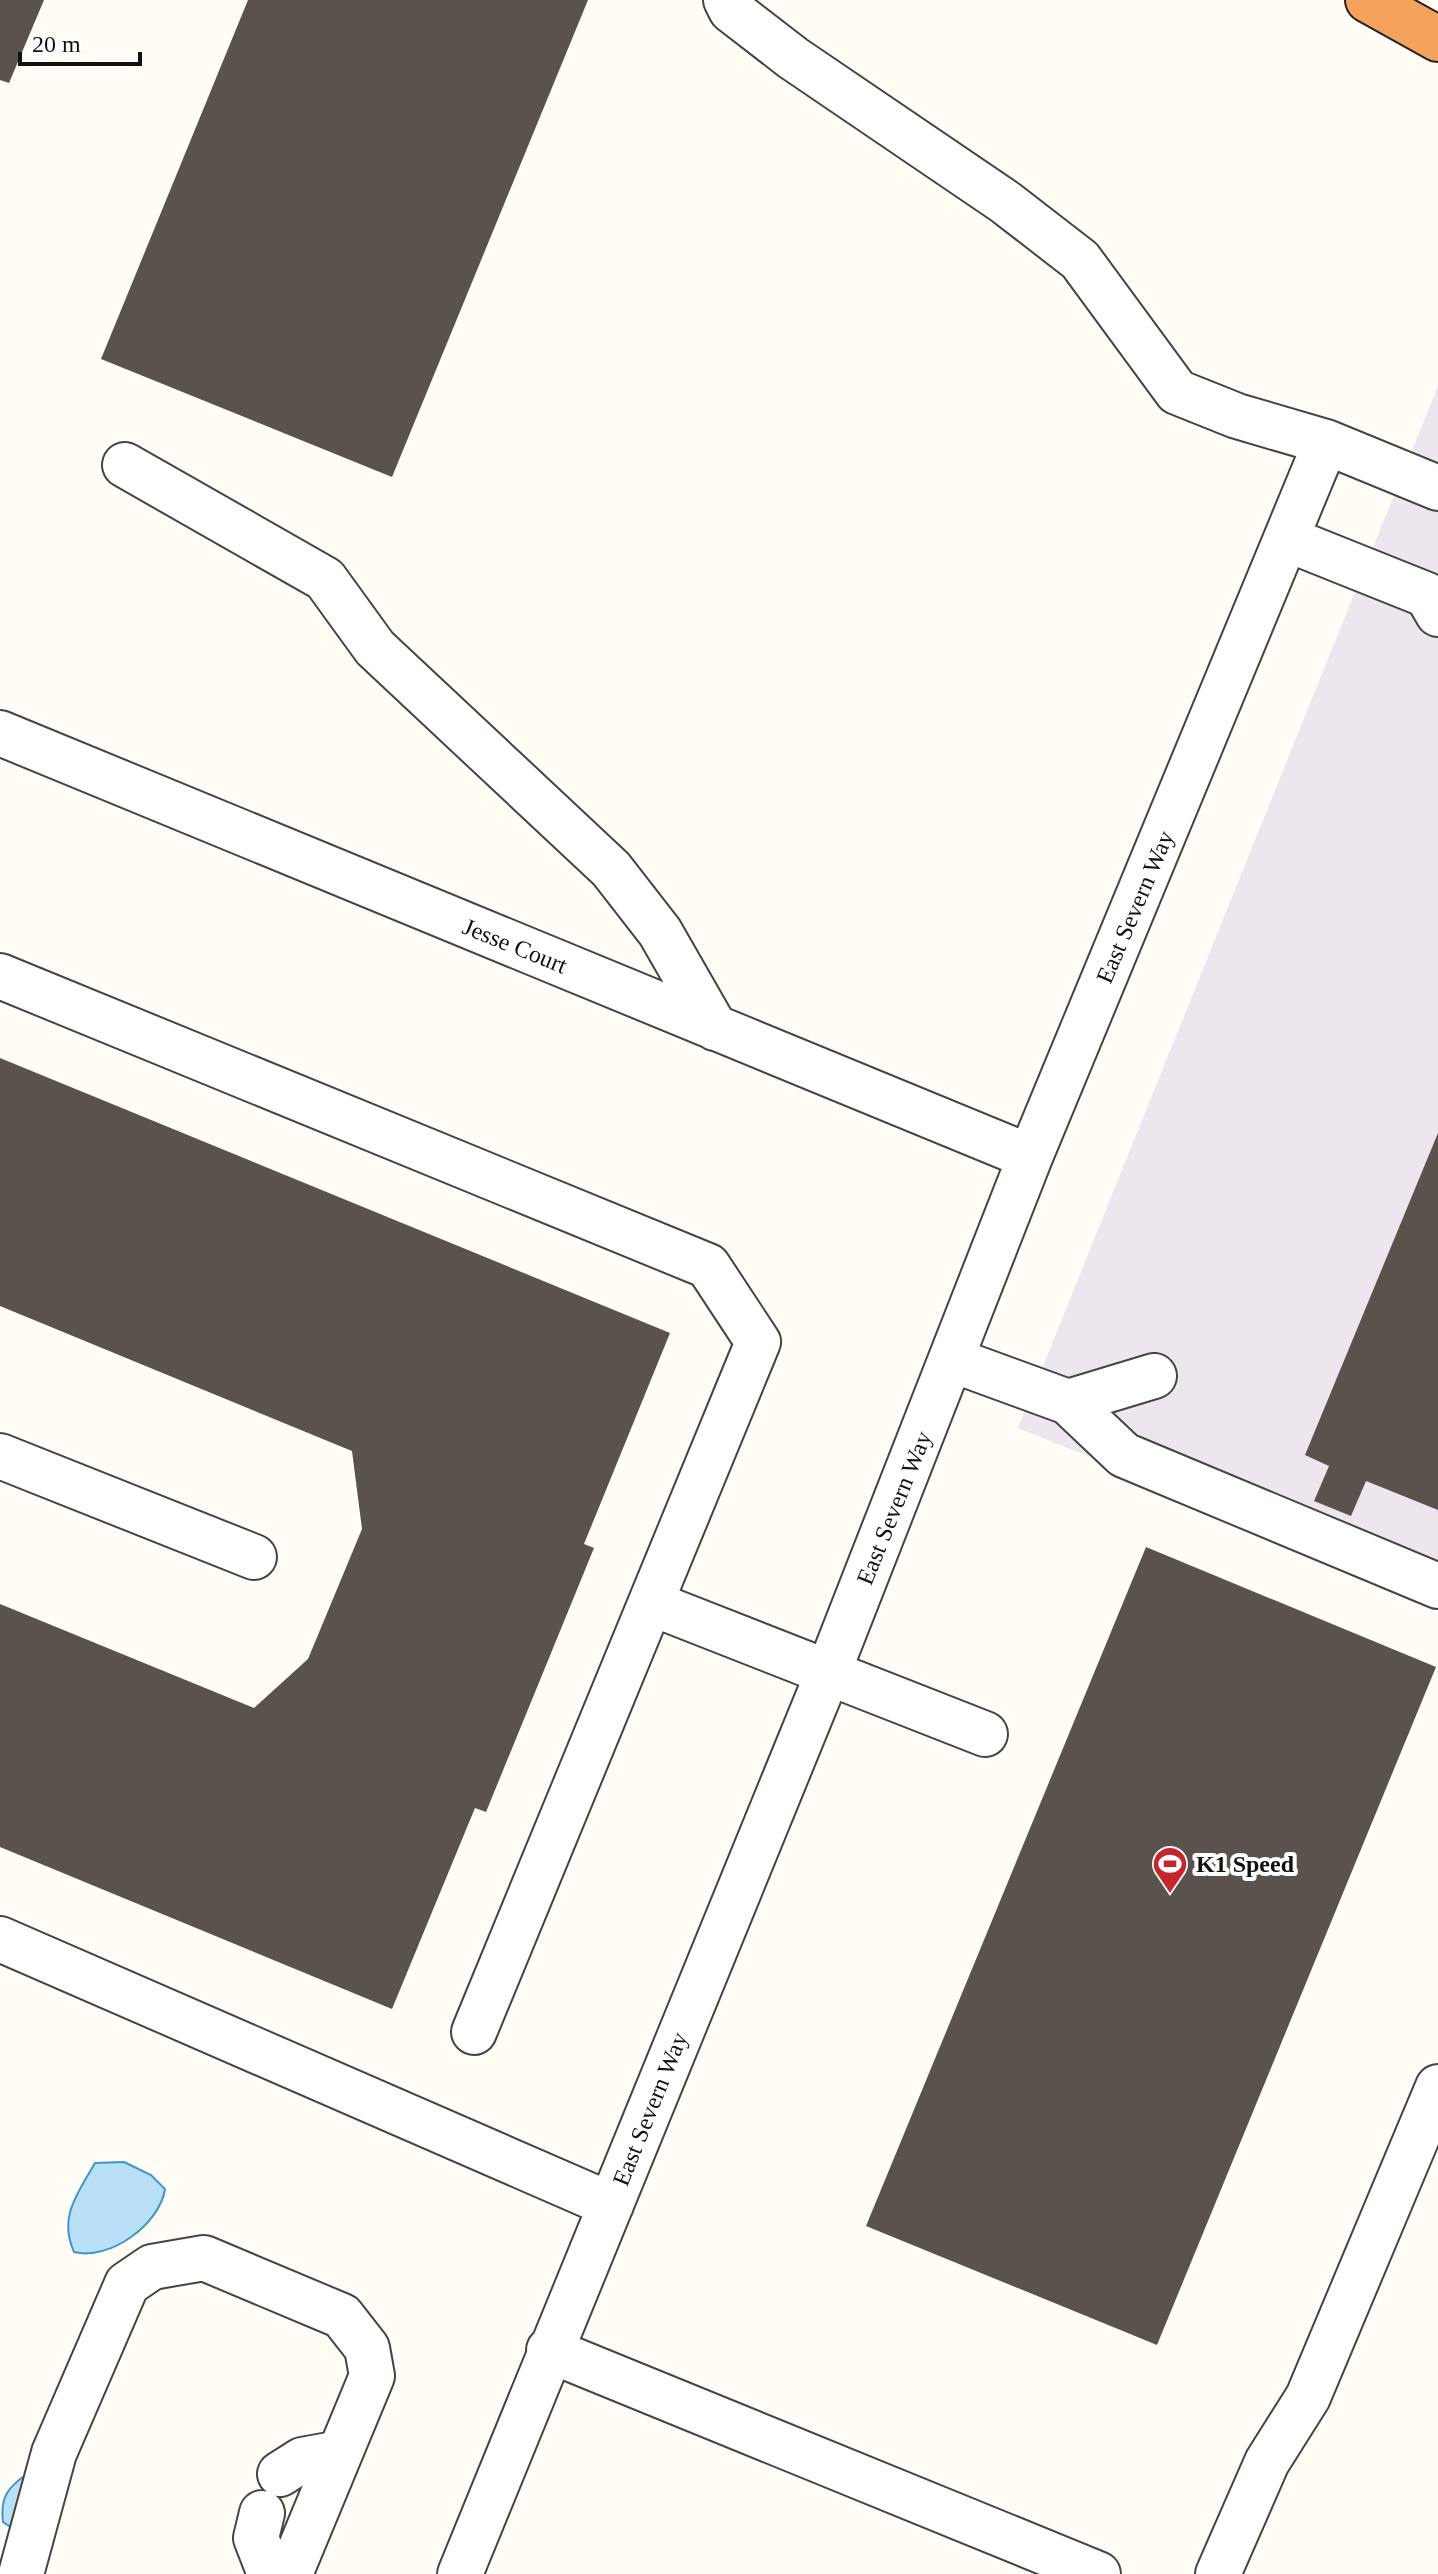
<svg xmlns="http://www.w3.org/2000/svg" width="1438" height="2574" font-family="'Times New Roman',serif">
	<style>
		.industrial { fill: #eee6ef }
		.water { fill: #b9e0f7; stroke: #3f96cf; stroke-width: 2 }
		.building { fill: #5a524d }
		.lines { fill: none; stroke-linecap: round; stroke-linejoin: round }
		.minor-casing { stroke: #444; stroke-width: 48 }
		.highway-casing { stroke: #222; stroke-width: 48 }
		.minor { stroke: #fff; stroke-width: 44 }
		.highway { stroke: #f5a25d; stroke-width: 44 }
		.labels { text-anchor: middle; stroke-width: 8; stroke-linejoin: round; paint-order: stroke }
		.street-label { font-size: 24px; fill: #111; stroke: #fff }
		.poi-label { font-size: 24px; font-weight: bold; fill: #111; stroke: #fff; text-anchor: start }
	</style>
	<rect width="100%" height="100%" fill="#fffdf5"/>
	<path class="industrial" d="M 1438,386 L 1438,1597 L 1018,1428 Z"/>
	<path class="water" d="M 124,2162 L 151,2175 L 165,2189 C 160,2224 110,2261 74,2252 C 58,2217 78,2193 95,2163 Z
		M 27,2474 L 15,2530 L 3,2522 C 0,2497 8,2487 27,2474 Z"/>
	<path class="building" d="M 0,0 L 44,0 L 9,83 L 0,80 Z
		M 248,0 L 588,0 L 392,477 L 101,359 Z
		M 0,1058 L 670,1333 L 584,1544 L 594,1548 L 486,1812 L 475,1808 L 392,2009 L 0,1847 L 0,1604 L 254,1708 L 308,1659 L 362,1529 L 352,1451 L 0,1306 Z
		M 1438,1133 L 1438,1510 L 1366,1481 L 1351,1516 L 1314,1501 L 1329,1466 L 1305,1455 Z
		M 1146,1547 L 1436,1667 L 1157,2345 L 866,2226 Z"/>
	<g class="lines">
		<defs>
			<path id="minor" d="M 726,0 L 731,10 L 793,58 L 1005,202 L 1080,260 L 1177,392 L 1237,416 L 1326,442 L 1438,488
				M 125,465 L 325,579 L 375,648 L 611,869 L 660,932 L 715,1028
				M 1287,539 L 1427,595 L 1438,614
				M 0,733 L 1030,1157
				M 0,976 L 708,1266 L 758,1342 L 474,2032
				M 953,1360 L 1068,1402 L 1154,1376
				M 1068,1402 L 1124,1455 L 1438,1586
				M 0,1456 L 254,1557
				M 651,1603 L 985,1734
				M 0,1939 L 611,2205
				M 549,2350 L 1098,2574
				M 280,2474 L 302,2460 L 340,2453
				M 262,2513 L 256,2538 L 270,2574
				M 21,2574 L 54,2453 L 127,2284 L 152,2267 L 204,2258 L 342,2316 L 367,2348 L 372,2376 L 290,2574
				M 460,2574 L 828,1673 L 1030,1157 L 1326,442
				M 1218,2574 L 1267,2462 L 1308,2397 L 1438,2087"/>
			<path id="highway" d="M 1368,0 L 1438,39"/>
		</defs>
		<use href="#minor" class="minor-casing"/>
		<use href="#highway" class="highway-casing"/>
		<use href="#minor" class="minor"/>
		<use href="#highway" class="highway"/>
	</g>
	<defs>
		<symbol id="stadium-pin" viewBox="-11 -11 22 30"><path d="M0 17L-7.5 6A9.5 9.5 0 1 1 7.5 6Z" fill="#c4262e" stroke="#fff"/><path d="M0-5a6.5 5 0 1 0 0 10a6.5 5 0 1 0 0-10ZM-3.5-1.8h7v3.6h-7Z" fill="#fff"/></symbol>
	</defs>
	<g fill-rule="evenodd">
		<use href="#stadium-pin" x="1150" y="1844" width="40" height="54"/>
	</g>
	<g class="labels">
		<g class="street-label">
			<text transform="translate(1135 907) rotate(-67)" y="8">East Severn Way</text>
			<text transform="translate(515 946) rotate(22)" y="8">Jesse Court</text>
			<text transform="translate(894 1508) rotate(-68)" y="8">East Severn Way</text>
			<text transform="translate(650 2109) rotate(-68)" y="8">East Severn Way</text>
		</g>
		<g class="poi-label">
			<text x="1196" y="1872">K1 Speed</text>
		</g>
	</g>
	<path d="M20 52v12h120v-12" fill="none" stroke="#111111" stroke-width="4"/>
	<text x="32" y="52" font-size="24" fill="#111111" stroke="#ffffff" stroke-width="6" paint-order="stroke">20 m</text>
</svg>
